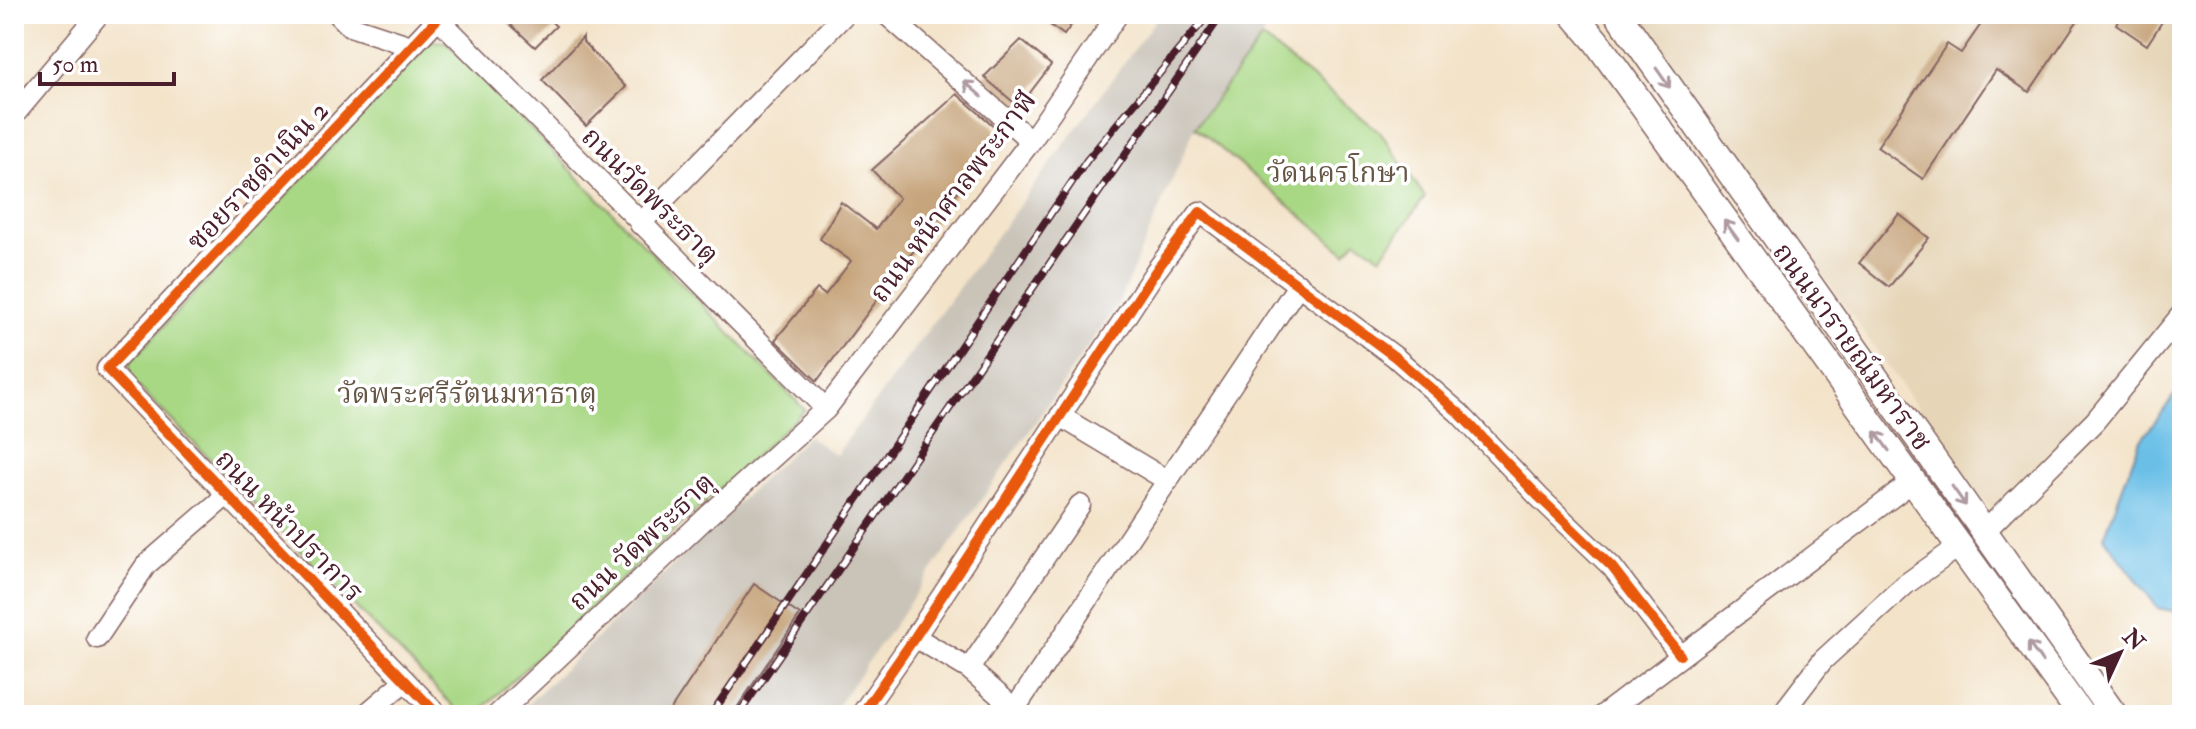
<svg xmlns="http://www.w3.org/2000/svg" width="2196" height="729" font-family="'IM FELL Double Pica','Noto Serif Thai',serif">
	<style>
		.built { fill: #e6d5b7 }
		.industrial { fill: #c9c3b8 }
		.green { fill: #a9d885; stroke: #7a7c58; stroke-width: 2 }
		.water { fill: #6bbfe7; stroke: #5a6f89; stroke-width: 2 }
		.building { fill: #c6a47c }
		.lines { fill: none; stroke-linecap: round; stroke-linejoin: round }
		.minor-casing { stroke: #856462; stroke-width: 23 }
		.major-casing { stroke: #856462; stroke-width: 29 }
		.minor { stroke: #fff; stroke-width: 20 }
		.major { stroke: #fff; stroke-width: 26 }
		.rail-casing { stroke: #4a1f2b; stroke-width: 8 }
		.rail { stroke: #fff; stroke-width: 5; stroke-dasharray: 15; stroke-linecap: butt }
		.cycleway-casing { stroke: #fff; stroke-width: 15 }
		.cycleway { stroke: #e8590c; stroke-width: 10 }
		.oneway { stroke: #ae9aa0 }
		.labels { text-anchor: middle; stroke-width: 7; stroke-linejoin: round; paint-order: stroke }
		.park-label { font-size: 28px; fill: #665646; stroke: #fff }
		.street-label { font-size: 28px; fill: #4a1f2b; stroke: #fff }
	</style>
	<rect width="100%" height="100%" fill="#fff"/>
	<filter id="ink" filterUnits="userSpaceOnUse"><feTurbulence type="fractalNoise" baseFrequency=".0125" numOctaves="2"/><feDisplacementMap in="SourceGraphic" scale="16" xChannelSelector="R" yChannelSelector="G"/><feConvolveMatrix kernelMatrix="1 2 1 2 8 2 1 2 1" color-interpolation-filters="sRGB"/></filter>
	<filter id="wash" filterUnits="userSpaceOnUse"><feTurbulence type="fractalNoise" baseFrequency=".006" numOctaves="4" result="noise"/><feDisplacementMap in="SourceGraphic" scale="32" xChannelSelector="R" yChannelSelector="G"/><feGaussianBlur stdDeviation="1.8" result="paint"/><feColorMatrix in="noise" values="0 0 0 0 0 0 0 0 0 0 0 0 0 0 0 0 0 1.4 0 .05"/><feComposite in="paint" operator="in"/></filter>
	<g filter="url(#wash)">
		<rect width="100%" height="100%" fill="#f3e3c9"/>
		<path class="built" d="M 1637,14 L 2182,14 L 2182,309 L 1994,515 Z"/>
		<path class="industrial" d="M 1160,14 L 1275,14 L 1262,38 L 1195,127 L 1118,304 L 831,715 L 516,715 L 808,436 L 836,455 Z"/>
		<path class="green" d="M 1262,38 L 1380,132 L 1425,197 L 1381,257 L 1356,240 L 1346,253 L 1195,127 Z
			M 431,41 L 446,42 L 805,410 L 475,715 L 462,715 L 129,377 L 130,362 Z"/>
		<path class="water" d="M 2182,386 L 2182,613 L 2158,608 L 2104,537 L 2139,443 Z"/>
		<g id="blocks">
			<path class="building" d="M 499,14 L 543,14 L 556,26 L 535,47 Z
				M 1035,14 L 1079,14 L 1064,35 Z
				M 1988,14 L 2082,14 L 2029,92 L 1996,70 L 1923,179 L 1877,147 L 1947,44 L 1961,53 Z
				M 2122,14 L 2167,14 L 2147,45 L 2116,24 Z
				M 583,37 L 583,42 L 626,87 L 586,126 L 542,80 Z
				M 1021,40 L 1051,65 L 1019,107 L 984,77 Z
				M 957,94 L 995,127 L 998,137 L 817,381 L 775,340 L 817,289 L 825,295 L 851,261 L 820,239 L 841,202 L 876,229 L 899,198 L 872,170 Z
				M 1899,214 L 1929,238 L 1889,287 L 1859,263 Z
				M 754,584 L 800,615 L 732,715 L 667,715 Z"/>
		</g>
	</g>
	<g filter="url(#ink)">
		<use href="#blocks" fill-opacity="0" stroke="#856462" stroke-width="2"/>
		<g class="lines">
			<defs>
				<path id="minor" d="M 338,14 L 350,26 L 411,46
					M 886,14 L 1031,141
					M 438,18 L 826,409
					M 14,115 L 99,14
					M 640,224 L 845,14
					M 1060,416 L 1168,481
					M 1984,532 L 2095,421 L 2182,314
					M 915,637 L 969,669 L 1022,715
					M 97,638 L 146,565 L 228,494
					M 969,669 L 1080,505
					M 1016,707 L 1299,284
					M 365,715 L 405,681
					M 438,715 L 107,369 L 442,14
					M 497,715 L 710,514 L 826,409 L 1031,141 L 1118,14
					M 861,715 L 915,637 L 1155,272 L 1200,212 L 1395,357 L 1459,413 L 1539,497 L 1612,567 L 1680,655
					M 1603,715 L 1912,482
					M 1781,715 L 1823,660 L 1906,584 L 1958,547"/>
				<path id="major" d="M 1573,14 L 1596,41 L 2081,715
					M 1618,14 L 2114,715"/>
			</defs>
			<use href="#minor" class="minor-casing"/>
			<use href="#major" class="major-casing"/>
			<use href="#minor" class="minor"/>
			<use href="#major" class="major"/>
			<defs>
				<path id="rail" d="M 711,715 L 1087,160 L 1209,14
					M 738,715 L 1222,14"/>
			</defs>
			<use href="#rail" class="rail-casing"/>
			<use href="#rail" class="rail"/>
			<defs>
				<path id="cycleway" d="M 438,715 L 107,369 L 442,14
					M 861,715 L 915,637 L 1155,272 L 1200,212 L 1395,357 L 1459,413 L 1539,497 L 1612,567 L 1680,655"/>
			</defs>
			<use href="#cycleway" class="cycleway-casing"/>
			<use href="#cycleway" class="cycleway"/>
		</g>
		<defs><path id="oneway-shaft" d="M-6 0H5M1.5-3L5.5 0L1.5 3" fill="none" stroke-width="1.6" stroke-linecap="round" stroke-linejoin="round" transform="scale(2)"/></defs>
		<g class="oneway">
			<use href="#oneway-shaft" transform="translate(1663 78) rotate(55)"/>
			<use href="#oneway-shaft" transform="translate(973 89) rotate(-139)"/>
			<use href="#oneway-shaft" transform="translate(1731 230) rotate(-126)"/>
			<use href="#oneway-shaft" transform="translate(1882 441) rotate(-126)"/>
			<use href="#oneway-shaft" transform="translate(1959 496) rotate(55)"/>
			<use href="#oneway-shaft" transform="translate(2035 652) rotate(-126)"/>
		</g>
	</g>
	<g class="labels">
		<g class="park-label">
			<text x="1338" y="182">วัดนครโกษา</text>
			<text x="467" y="403">วัดพระศรีรัตนมหาธาตุ</text>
		</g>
		<g class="street-label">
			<text transform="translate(257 175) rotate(-47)" y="10">ซอยราชดำเนิน 2</text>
			<text transform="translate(651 195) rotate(45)" y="10">ถนนวัดพระธาตุ</text>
			<text transform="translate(952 196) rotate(-53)" y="10">ถนน หน้าศาลพระกาฬ</text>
			<text transform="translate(1853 346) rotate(54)" y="10">ถนนนารายณ์มหาราช</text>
			<text transform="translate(290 525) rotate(46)" y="10">ถนน หน้าปราการ</text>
			<text transform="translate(641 541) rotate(-43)" y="10">ถนน วัดพระธาตุ</text>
		</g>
	</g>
	<rect width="2196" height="729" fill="none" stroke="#fff" stroke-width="48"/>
	<g transform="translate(2120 653) rotate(46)" stroke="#ffffff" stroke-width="6" paint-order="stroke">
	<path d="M0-6L14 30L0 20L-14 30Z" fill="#4a1f2b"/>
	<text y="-12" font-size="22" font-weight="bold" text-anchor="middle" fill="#4a1f2b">N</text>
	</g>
	<path d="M40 72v12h134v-12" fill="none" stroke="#4a1f2b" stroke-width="4"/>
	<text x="52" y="72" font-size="24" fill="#4a1f2b" stroke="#ffffff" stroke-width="6" paint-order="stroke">50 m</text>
</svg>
